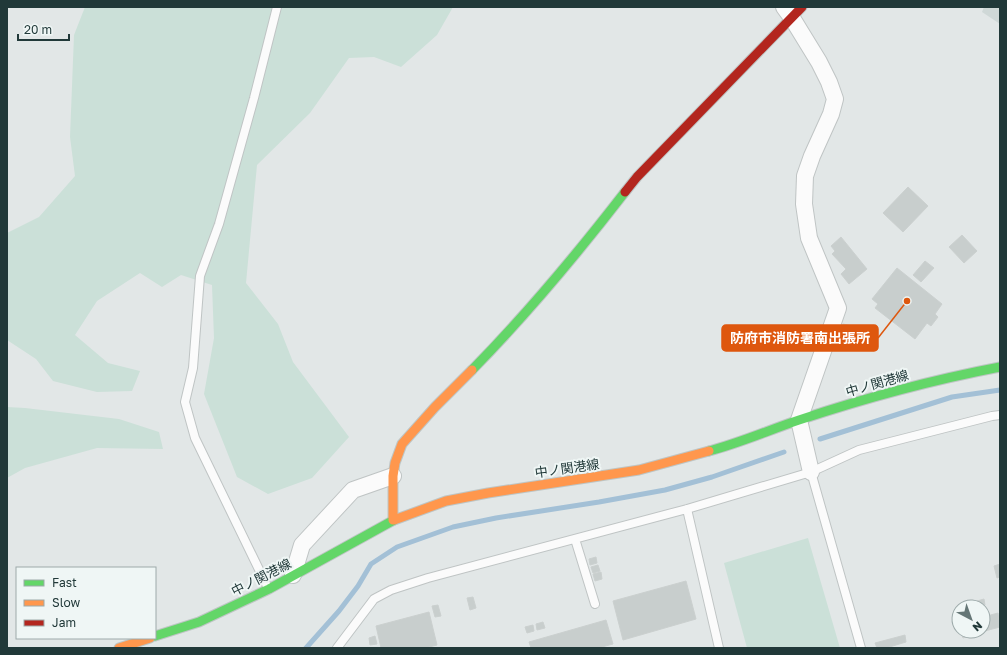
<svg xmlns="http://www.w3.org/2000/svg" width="1007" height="655" font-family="'Golos Text','Noto Sans JP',sans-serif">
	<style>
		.built { fill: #cfd8d7 }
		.green { fill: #cbe0d8 }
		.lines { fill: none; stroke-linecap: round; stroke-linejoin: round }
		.stream { stroke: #a3c0d6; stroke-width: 5 }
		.building { fill: #c8cecd; stroke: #cbd0cf }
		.lane-casing { stroke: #bfc4c4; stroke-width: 10 }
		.street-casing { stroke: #bfc4c4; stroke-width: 18 }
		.fast-casing { stroke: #bec5c4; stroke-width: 11 }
		.slow-casing { stroke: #bec5c4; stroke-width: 11 }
		.jam-casing { stroke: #bec5c4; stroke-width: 11 }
		.lane { stroke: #fbfbfb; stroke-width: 8 }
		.street { stroke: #fbfbfb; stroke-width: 16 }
		.fast { stroke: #63d668; stroke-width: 9 }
		.slow { stroke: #ff974d; stroke-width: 9 }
		.jam { stroke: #b3261e; stroke-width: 9 }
		.labels { text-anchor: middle; stroke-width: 4; stroke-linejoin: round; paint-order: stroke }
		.street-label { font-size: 13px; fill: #213939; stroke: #eff6f5 }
		.leader { fill: none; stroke: #de570e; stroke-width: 1.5 }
		.callout-dot { fill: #de570e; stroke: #eff6f5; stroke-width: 1.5 }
		.callout { fill: #de570e; stroke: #de570e; stroke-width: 1.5 }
		.callout-label { font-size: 14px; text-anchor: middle; font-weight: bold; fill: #fff }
	</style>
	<rect width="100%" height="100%" fill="#e2e7e7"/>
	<path class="built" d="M 984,7 L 1000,7 L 1000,24 L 982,12 Z"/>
	<path class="green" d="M 85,7 L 453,7 L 437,35 L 401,67 L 374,57 L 349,58 L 310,113 L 257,165 L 246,283 L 278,324 L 293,362 L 349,437 L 312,478 L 268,494 L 237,477 L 204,394 L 214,338 L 212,285 L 181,275 L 162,287 L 140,273 L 97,301 L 75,335 L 108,363 L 140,371 L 132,391 L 97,392 L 53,381 L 36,359 L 7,340 L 7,233 L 39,217 L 75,176 L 70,137 L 74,35 Z
		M 7,407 L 25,408 L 119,419 L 159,432 L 163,449 L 97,448 L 25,468 L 7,478 Z
		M 808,538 L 840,648 L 747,648 L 724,563 Z"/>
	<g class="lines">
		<path class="stream" d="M 820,439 L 952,397 L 1000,390
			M 306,648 L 339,611 L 358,586 L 371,564 L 397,547 L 453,527 L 496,518 L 599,502 L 665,490 L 712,477 L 784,452"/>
	</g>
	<path class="building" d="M 908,187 L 928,206 L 903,232 L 883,213 Z
		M 962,235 L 977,251 L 964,263 L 949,247 Z
		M 841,237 L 867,269 L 849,284 L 841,274 L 846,269 L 832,254 L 835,251 L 831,246 Z
		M 925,261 L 934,268 L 921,282 L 913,275 Z
		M 897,268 L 942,304 L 935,314 L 938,317 L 931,326 L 927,323 L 915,339 L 875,308 L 878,304 L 872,299 Z
		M 843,324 L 852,326 L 844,349 L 836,346 Z
		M 596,557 L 597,563 L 590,565 L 589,559 Z
		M 1000,564 L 1000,577 L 997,578 L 994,566 Z
		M 598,565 L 600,571 L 593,573 L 591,567 Z
		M 601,572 L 602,579 L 595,581 L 593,574 Z
		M 686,581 L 696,619 L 623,640 L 613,601 Z
		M 473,597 L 476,608 L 470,610 L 467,598 Z
		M 984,599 L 985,605 L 978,607 L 977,601 Z
		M 438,605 L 441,616 L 435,617 L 432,606 Z
		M 429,612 L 437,645 L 425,648 L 381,648 L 376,626 Z
		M 998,613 L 1000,627 L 981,632 L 981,631 L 983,631 L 983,617 Z
		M 606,620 L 613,644 L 598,648 L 531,648 L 529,642 Z
		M 543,622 L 545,628 L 537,630 L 536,624 Z
		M 533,625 L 534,631 L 527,633 L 525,627 Z
		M 961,631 L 975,631 L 976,634 L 963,638 Z
		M 905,635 L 906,642 L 886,648 L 877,648 L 875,643 Z
		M 375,636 L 377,644 L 370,645 L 369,638 Z"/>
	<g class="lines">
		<defs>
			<path id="lane" d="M 811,472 L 861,648
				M 687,509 L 719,648
				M 575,539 L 595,604
				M 268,588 L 195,438 L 185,402 L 193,368 L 200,276 L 219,224 L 254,98 L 277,7
				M 337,648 L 374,599 L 391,590 L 428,578 L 687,509 L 811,472 L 859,450 L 992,416 L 1000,415"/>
			<path id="street" d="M 784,7 L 792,18 L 819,62 L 829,82 L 835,99 L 831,114 L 812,156 L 805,176 L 804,204 L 809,238 L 838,308 L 799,420 L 811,472
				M 293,575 L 302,545 L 353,490 L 393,476"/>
			<path id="fast" d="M 472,370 C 527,314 577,254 625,192
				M 709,451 C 740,443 769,430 799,420 C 865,398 932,380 1000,367
				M 155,636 L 199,622 L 269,589 L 394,520"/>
			<path id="slow" d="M 393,520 L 393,476 L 395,463 L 402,444 L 435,407 L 472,370
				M 394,520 L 446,501 L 488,493 L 639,470 L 709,451
				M 119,648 L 150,638"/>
			<path id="jam" d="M 625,192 L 637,177 L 802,7"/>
		</defs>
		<use href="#lane" class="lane-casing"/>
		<use href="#street" class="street-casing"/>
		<use href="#fast" class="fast-casing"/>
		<use href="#slow" class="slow-casing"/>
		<use href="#jam" class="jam-casing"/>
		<use href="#lane" class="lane"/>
		<use href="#street" class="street"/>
		<use href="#fast" class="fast"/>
		<use href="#slow" class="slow"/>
		<use href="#jam" class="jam"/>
	</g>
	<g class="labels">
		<g class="street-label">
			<text transform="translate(877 383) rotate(-16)" y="5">中ノ関港線</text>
			<text transform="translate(567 468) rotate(-8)" y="5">中ノ関港線</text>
			<text transform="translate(261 577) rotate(-27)" y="5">中ノ関港線</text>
		</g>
	</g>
	<path class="leader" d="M907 301L878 338"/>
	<circle class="callout-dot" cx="907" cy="301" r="4"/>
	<rect class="callout" x="722" y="325" width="156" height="26" rx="4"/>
	<g class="callout-label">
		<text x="800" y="343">防府市消防署南出張所</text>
	</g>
	<rect width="1007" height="655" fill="none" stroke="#213939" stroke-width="16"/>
	<rect x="16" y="567" width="140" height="72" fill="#eff6f5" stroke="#9daaaa"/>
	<rect x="24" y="580" width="20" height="6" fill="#63d668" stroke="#9daaaa"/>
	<text x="52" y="587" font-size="12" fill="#213939">Fast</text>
	<rect x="24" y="600" width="20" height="6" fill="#ff974d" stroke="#9daaaa"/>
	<text x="52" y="607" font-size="12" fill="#213939">Slow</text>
	<rect x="24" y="620" width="20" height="6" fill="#b3261e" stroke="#9daaaa"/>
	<text x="52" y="627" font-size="12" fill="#213939">Jam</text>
	<g transform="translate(971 619) rotate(139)"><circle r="19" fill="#eff6f5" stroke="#9daaaa"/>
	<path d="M0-3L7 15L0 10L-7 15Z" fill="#657676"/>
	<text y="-6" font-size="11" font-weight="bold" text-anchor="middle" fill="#213939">N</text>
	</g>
	<path d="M18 34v6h51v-6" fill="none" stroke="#213939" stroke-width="2"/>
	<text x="24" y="34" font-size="12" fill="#213939" stroke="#eff6f5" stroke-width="3" paint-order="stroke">20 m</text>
</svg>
